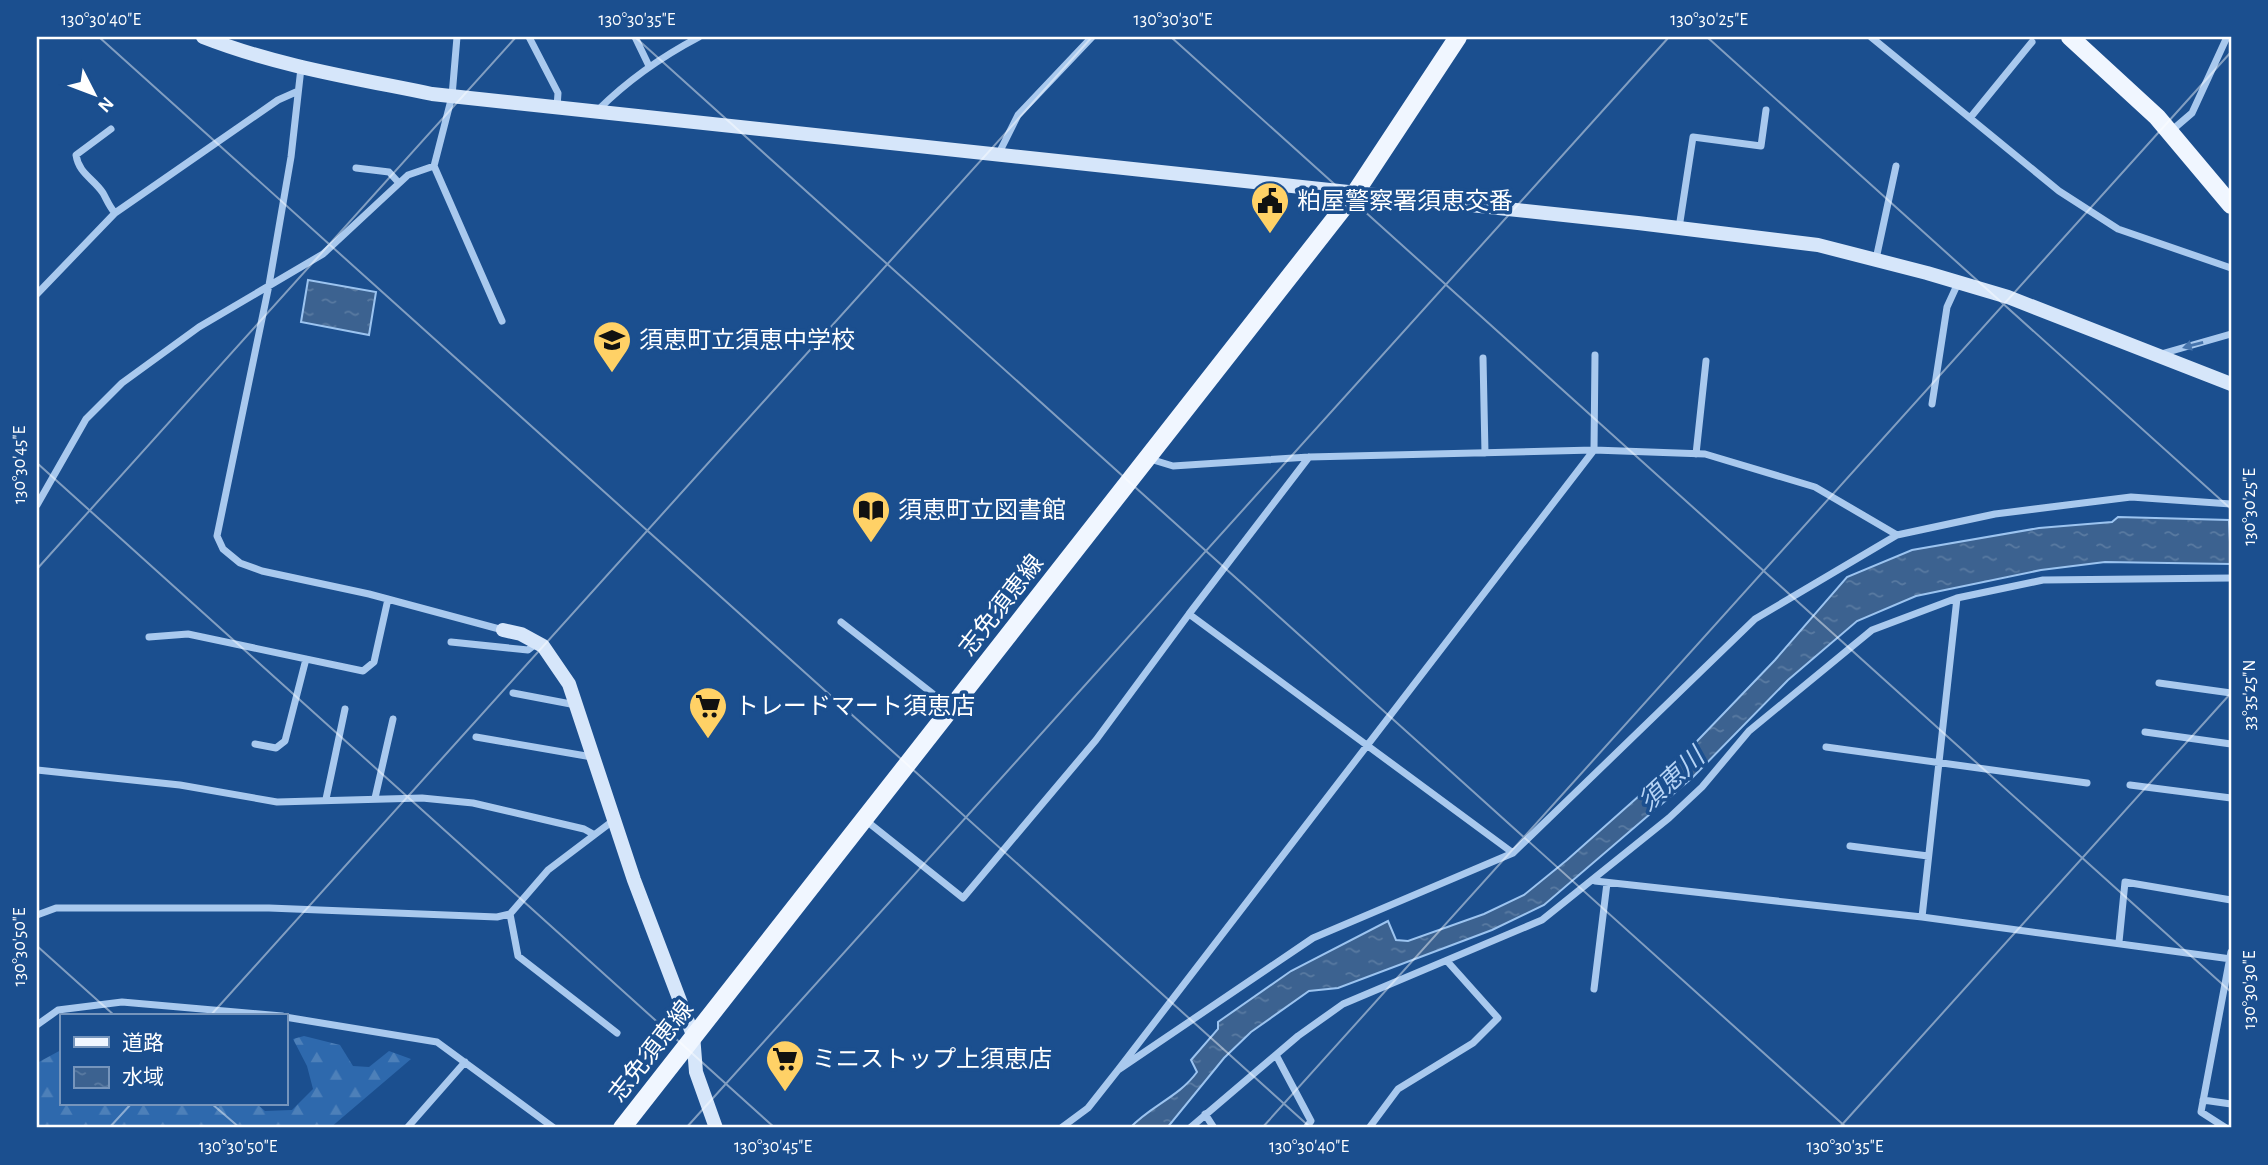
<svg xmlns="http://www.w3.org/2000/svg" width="2268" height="1165" font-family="'Alegreya Sans','Noto Sans JP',sans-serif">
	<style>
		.forest { fill: url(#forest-firs) }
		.water { fill: url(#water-ripples); stroke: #9cc4f0; stroke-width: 2 }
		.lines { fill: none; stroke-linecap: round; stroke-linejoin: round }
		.street { stroke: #a9c9ee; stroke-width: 7 }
		.secondary { stroke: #d6e6fa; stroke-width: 14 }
		.primary { stroke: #f0f6ff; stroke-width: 18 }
		.oneway { fill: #4674ac }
		.ticks { fill: none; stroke: #fff; stroke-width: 2; stroke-opacity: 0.45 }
		.labels { text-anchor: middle; stroke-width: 7; stroke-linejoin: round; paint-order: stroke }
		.poi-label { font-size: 24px; fill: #fff; stroke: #1b4f8f; text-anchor: start }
		.street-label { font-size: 24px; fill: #fff; stroke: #1b4f8f }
		.water-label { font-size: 26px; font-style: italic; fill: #b5d3f5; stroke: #1b4f8f }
		.neatline { fill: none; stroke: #fff; stroke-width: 2.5 }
		.ticks-label { font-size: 18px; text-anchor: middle; fill: #fff }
	</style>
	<defs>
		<pattern id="forest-firs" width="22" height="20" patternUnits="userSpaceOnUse" patternTransform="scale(1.75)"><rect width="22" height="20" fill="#2e69ad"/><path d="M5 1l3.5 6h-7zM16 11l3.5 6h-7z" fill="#4d80b9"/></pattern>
		<pattern id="water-ripples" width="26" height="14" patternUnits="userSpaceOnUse" patternTransform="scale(1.75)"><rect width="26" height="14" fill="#3c6290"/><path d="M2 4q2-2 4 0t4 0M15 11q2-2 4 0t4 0" fill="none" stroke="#597aa1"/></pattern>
	</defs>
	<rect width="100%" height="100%" fill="#1b4f8f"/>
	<path class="forest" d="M 304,1036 L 340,1045 L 353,1066 L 369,1067 L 389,1051 L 411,1059 L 330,1128 L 37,1128 L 37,1063 L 61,1050 L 61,1104 L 257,1104 L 265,1111 L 292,1110 L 313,1089 L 307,1066 L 293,1039 Z"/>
	<path class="water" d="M 308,280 L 376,292 L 369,335 L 301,322 Z
		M 2118,517 L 2229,520 L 2231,564 L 2105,562 L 2041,570 L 1916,596 L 1857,621 L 1788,680 L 1692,778 L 1544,905 L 1492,930 L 1338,988 L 1309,991 L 1251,1032 L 1224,1058 L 1167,1128 L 1130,1128 C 1150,1106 1179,1097 1197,1072 L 1191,1060 L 1218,1029 L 1218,1022 L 1291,971 L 1388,921 L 1396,940 L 1408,941 L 1484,914 L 1524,895 L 1567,860 L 1676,763 L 1775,660 L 1847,577 L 1912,550 L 2039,528 L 2112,522 Z"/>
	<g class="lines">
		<path class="street" d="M 457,37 L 452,96 L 434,166 L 502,321
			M 529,37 L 558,93 L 557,107
			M 635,37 L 649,66
			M 1871,37 L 2059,191 L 2118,229 L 2231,268
			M 301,68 L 291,157 L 269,285 L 217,536 L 223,549 L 240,563 L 262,571 L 369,594 L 503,630
			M 598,110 C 629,79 661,57 699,37
			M 1970,118 L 2032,42
			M 111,129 L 76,155 C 79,174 93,178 103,193 C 107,200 109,206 115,213
			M 2171,131 L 2192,113 L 2227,37
			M 999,153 L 1018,115 L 1092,37
			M 356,168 L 389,172 L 399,183
			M 1679,228 L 1693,137 L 1761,146 L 1766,110
			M 1876,259 L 1896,166
			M 37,294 L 115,213 L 278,100 L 296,92
			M 2161,354 L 2231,334
			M 1483,358 L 1485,453
			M 1932,404 L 1947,307 L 1958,283
			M 1696,454 L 1706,361
			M 1309,457 L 1189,614 L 1513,853
			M 1150,459 L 1173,466 L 1309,457 L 1594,450 L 1705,454 L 1815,487 L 1897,535
			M 37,505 L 86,419 L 122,383 L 199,327 L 323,254 L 408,175 L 434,166
			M 841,622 L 951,708
			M 149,637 L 188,634 L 363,671 L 374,662 L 388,599
			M 451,642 L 528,650 L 537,643
			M 2159,683 L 2231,693
			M 513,693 L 576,705
			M 2145,732 L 2231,744
			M 476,737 L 592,757
			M 255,744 L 276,748 L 285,741 L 306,659
			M 1826,747 L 2087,783
			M 37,770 L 180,785 L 277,802 L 422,798 L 473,803 L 584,829 L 593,834
			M 2130,785 L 2231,798
			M 375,798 L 393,719
			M 326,799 L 345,709
			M 864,819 L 963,898 L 1096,740 L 1189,614
			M 1850,846 L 1928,856
			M 1595,881 L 1922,917 L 2231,959
			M 510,914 L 518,956 L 617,1033
			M 37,915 L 56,908 L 269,908 L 497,917 L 510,914 L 548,870 L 614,820
			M 1922,917 L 1957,598
			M 2119,942 L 2125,882 L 2231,900
			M 1594,989 L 1607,883
			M 285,1017 L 437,1042 L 554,1128
			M 37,1025 L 58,1010 L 122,1002 L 282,1016
			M 1276,1055 L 1311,1121 L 1306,1128
			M 1118,1070 L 1313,938 L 1513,853 L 1755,619 L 1897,535 L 1995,514 L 2131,497 L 2231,504
			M 2203,1100 L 2231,1104
			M 1205,1114 L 1214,1128
			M 407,1128 L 465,1062
			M 1061,1128 L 1088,1108 L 1118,1070 L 1594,450 L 1595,355
			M 1190,1128 L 1298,1036 L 1343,1004 L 1542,920 L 1669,818 L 1702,787 L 1749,731 L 1872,630 L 1957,598 L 2043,580 L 2231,578
			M 1369,1128 L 1398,1089 L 1473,1043 L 1498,1018 L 1447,961
			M 2226,1128 L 2201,1112 L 2231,952"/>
		<path class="secondary" d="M 203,37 C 277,66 354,78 432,94 L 1638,223 L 1818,245 L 1927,273 L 2008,297 L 2231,384
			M 503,630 L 521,634 L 543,646 L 569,684 L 634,880 L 693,1035 L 696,1072 L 716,1128"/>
		<path class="primary" d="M 2070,37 L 2157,117 L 2231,205
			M 622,1128 L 1355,193 L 1458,37"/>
	</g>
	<defs><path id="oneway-solid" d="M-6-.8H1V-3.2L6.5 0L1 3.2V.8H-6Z" transform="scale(1.75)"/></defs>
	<use class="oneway" href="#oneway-solid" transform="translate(2193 345) rotate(165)"/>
	<path class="ticks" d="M 99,37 L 1311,1128M 635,37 L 1847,1128M 1171,37 L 2231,992M 1707,37 L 2231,509M 37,463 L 775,1128M 37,569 L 516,37M 37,946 L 115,1016M 210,1016 L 1092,37M 212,1104 L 240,1128M 109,1128 L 131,1104M 686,1128 L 1669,37M 1262,1128 L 2231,52M 1839,1128 L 2231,693"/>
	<defs>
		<symbol id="civic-pin" viewBox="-11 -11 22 30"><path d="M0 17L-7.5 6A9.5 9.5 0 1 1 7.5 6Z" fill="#ffd166" stroke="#1b4f8f"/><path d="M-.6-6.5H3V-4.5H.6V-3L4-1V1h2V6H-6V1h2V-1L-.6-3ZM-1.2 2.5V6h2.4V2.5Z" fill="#111"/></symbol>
		<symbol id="school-pin" viewBox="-11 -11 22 30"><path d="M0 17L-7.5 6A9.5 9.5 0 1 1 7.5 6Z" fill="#ffd166" stroke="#1b4f8f"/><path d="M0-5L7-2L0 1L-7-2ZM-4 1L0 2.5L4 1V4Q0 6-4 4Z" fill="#111"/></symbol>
		<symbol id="library-pin" viewBox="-11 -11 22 30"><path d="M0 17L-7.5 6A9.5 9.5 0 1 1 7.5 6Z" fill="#ffd166" stroke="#1b4f8f"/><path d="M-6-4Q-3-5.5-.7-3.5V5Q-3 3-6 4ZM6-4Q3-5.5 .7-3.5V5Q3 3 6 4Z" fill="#111"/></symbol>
		<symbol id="supermarket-pin" viewBox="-11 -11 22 30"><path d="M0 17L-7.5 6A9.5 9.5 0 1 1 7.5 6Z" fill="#ffd166" stroke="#1b4f8f"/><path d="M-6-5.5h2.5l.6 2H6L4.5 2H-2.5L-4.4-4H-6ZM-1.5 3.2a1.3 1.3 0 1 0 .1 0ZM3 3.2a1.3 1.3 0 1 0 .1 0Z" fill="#111"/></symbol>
	</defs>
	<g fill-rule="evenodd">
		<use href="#civic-pin" x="1248" y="179" width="44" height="60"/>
		<use href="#school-pin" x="590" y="318" width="44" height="60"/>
		<use href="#library-pin" x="849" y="488" width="44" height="60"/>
		<use href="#supermarket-pin" x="686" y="684" width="44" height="60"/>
		<use href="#supermarket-pin" x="763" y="1037" width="44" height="60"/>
	</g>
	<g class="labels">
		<g class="poi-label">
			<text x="1297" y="209">粕屋警察署須恵交番</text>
			<text x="639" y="348">須恵町立須恵中学校</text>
			<text x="898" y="518">須恵町立図書館</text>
			<text x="735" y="714">トレードマート須恵店</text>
			<text x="812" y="1067">ミニストップ上須恵店</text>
		</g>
		<g class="street-label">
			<text transform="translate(1001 605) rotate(-52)" y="8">志免須恵線</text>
			<text transform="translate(651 1051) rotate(-52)" y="8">志免須恵線</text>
		</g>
		<g class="water-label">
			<text transform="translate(1671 779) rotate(-43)" y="9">須恵川</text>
		</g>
	</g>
	<rect width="2268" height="1165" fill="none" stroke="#1b4f8f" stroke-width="77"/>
	<rect x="60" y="1014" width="228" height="91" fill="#1b4f8f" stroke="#7695bc" stroke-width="2"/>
	<rect x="74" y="1037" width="35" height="10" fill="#f0f6ff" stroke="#7695bc" stroke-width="2"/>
	<text x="122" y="1050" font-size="21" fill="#ffffff">道路</text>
	<rect x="74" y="1067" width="35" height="21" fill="url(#water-ripples)" stroke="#7695bc" stroke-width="2"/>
	<text x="122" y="1084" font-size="21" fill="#ffffff">水域</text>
	<g transform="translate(94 94) rotate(132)" stroke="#1b4f8f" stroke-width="5" paint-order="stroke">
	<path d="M0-5L12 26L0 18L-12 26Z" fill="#ffffff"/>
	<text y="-10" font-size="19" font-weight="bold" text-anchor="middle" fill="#ffffff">N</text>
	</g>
	<rect x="38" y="38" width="2192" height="1088" class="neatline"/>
	<g class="ticks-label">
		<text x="101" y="25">130°30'40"E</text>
		<text x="637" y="25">130°30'35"E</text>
		<text x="1173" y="25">130°30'30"E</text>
		<text x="1709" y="25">130°30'25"E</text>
		<text transform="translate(19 465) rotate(-90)" y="6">130°30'45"E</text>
		<text transform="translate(2249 507) rotate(-90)" y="6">130°30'25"E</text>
		<text transform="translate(2249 695) rotate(-90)" y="6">33°35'25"N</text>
		<text transform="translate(19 947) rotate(-90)" y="6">130°30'50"E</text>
		<text transform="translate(2249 990) rotate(-90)" y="6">130°30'30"E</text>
		<text x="238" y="1152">130°30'50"E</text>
		<text x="773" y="1152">130°30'45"E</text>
		<text x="1309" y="1152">130°30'40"E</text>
		<text x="1845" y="1152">130°30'35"E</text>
	</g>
</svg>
